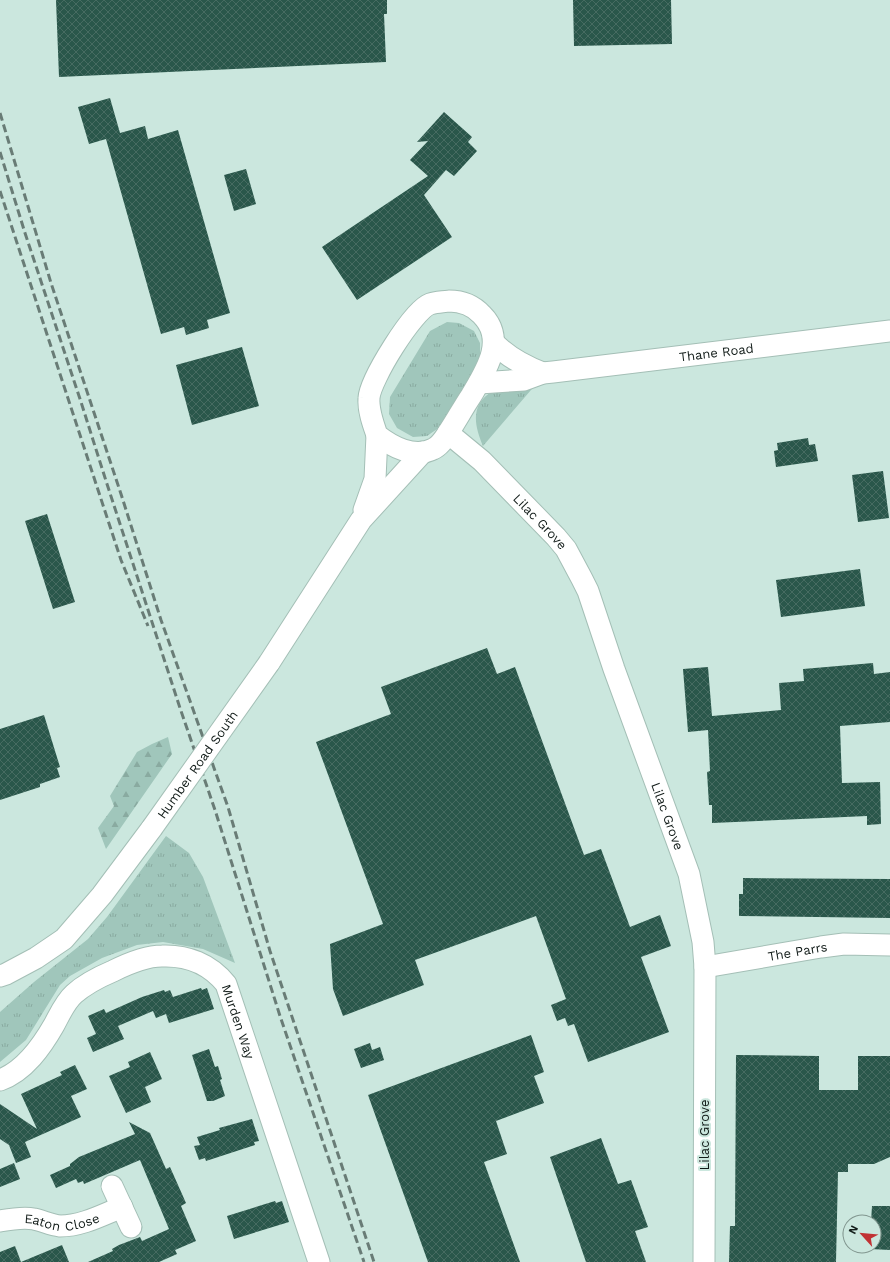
<svg xmlns="http://www.w3.org/2000/svg" width="890" height="1262" font-family="'Work Sans',sans-serif">
	<style>
		.grass { fill: url(#grass-tufts) }
		.forest { fill: url(#forest-firs) }
		.building { fill: url(#building-cross-hatch) }
		.lines { fill: none; stroke-linecap: round; stroke-linejoin: round }
		.minor-casing { stroke: #a4bfb6; stroke-width: 23 }
		.minor { stroke: #fff; stroke-width: 21 }
		.rail { stroke: #697c76; stroke-width: 3; stroke-dasharray: 8 4; stroke-linecap: butt }
		.minor-bridge-casing { stroke: #a4bfb6; stroke-width: 23; stroke-linecap: butt }
		.minor-bridge { stroke: #fff; stroke-width: 21 }
		.labels { text-anchor: middle; stroke-width: 4; stroke-linejoin: round; paint-order: stroke }
		.street-label { font-size: 13px; fill: #121c19; stroke: #cbe7de }
	</style>
	<defs>
		<pattern id="grass-tufts" width="24" height="20" patternUnits="userSpaceOnUse"><rect width="24" height="20" fill="#a0c6bb"/><path d="M3 7l-1-3M5 7V3M7 7l1-3M15 17l-1-3M17 17v-4M19 17l1-3" fill="none" stroke="#89aaa0"/></pattern>
		<pattern id="forest-firs" width="22" height="20" patternUnits="userSpaceOnUse"><rect width="22" height="20" fill="#a0c6bb"/><path d="M5 1l3.5 6h-7zM16 11l3.5 6h-7z" fill="#89aaa0"/></pattern>
		<pattern id="building-cross-hatch" width="8" height="8" patternUnits="userSpaceOnUse"><rect width="8" height="8" fill="#2a574b"/><path d="M0 0l8 8M0 8l8-8" fill="none" stroke="#466b61"/></pattern>
	</defs>
	<rect width="100%" height="100%" fill="#cbe7de"/>
	<path class="grass" d="M 447,322 L 459,323 L 474,331 L 480,343 L 480,360 L 440,427 L 427,436 L 413,437 L 397,428 L 389,414 L 390,397 L 430,331 Z
		M 537,383 L 483,446 C 474,425 470,404 493,391 Z
		M 166,836 L 189,853 L 203,877 L 235,963 L 203,949 L 163,942 L 137,945 L 102,958 L 70,976 L 60,985 L 26,1040 L 0,1062 L 0,1012 L 34,982 L 88,939 L 107,917 Z"/>
	<path class="forest" d="M 168,737 L 172,754 L 106,849 L 98,828 L 114,806 L 110,796 L 137,752 L 152,744 Z"/>
	<path class="building" d="M 56,0 L 387,0 L 387,14 L 384,14 L 386,62 L 59,77 Z
		M 573,0 L 671,0 L 672,44 L 574,46 Z
		M 110,98 L 120,133 L 145,126 L 148,139 L 178,130 L 230,313 L 207,320 L 209,328 L 186,335 L 184,327 L 161,334 L 106,139 L 89,144 L 78,107 Z
		M 444,112 L 472,137 L 468,142 L 477,151 L 454,176 L 446,170 L 424,195 L 452,237 L 357,300 L 322,247 L 428,176 L 410,160 L 428,141 L 417,142 Z
		M 246,169 L 256,204 L 234,211 L 224,175 Z
		M 242,347 L 259,406 L 192,425 L 176,365 Z
		M 808,438 L 809,445 L 815,444 L 818,461 L 776,467 L 774,451 L 778,450 L 777,443 Z
		M 883,471 L 889,518 L 858,522 L 852,475 Z
		M 47,514 L 75,602 L 53,609 L 25,521 Z
		M 860,569 L 865,606 L 781,617 L 776,580 Z
		M 487,648 L 497,674 L 515,667 L 584,855 L 601,849 L 630,927 L 660,915 L 671,946 L 641,957 L 669,1032 L 588,1062 L 574,1024 L 568,1026 L 565,1018 L 557,1021 L 551,1005 L 566,999 L 536,916 L 415,960 L 424,985 L 343,1016 L 333,989 L 330,944 L 383,924 L 316,742 L 391,714 L 381,687 Z
		M 873,663 L 874,674 L 890,672 L 890,722 L 840,726 L 842,783 L 880,782 L 881,824 L 867,825 L 867,816 L 712,823 L 712,805 L 709,805 L 707,772 L 710,771 L 708,730 L 688,732 L 683,669 L 708,667 L 712,716 L 781,710 L 779,683 L 804,681 L 803,669 Z
		M 44,715 L 60,767 L 57,768 L 60,777 L 40,784 L 40,787 L 0,800 L 0,729 Z
		M 743,878 L 890,879 L 890,918 L 739,916 L 739,894 L 743,894 Z
		M 201,988 L 202,990 L 207,988 L 214,1009 L 169,1023 L 166,1014 L 156,1018 L 153,1011 L 118,1026 L 124,1039 L 93,1052 L 87,1038 L 96,1034 L 88,1016 L 104,1009 L 106,1013 L 142,997 L 164,990 L 165,992 L 170,990 L 173,997 Z
		M 531,1035 L 544,1072 L 534,1076 L 544,1103 L 496,1121 L 507,1154 L 484,1162 L 520,1262 L 428,1262 L 368,1095 Z
		M 370,1043 L 372,1050 L 380,1047 L 384,1060 L 361,1068 L 354,1049 Z
		M 209,1049 L 215,1067 L 218,1066 L 222,1079 L 220,1080 L 225,1096 L 213,1101 L 207,1101 L 192,1055 Z
		M 150,1052 L 162,1079 L 145,1087 L 151,1102 L 126,1113 L 109,1076 L 130,1067 L 128,1062 Z
		M 736,1055 L 819,1056 L 819,1090 L 858,1090 L 858,1056 L 890,1056 L 890,1157 L 874,1164 L 848,1164 L 848,1172 L 838,1172 L 836,1262 L 729,1262 L 730,1226 L 735,1226 Z
		M 75,1065 L 87,1089 L 71,1096 L 81,1117 L 25,1142 L 31,1157 L 16,1163 L 9,1145 L 0,1139 L 0,1104 L 37,1129 L 21,1094 L 62,1075 L 60,1072 Z
		M 252,1119 L 259,1141 L 254,1142 L 255,1145 L 206,1161 L 205,1158 L 199,1160 L 194,1146 L 200,1145 L 197,1137 L 220,1130 L 219,1128 Z
		M 129,1122 L 150,1133 L 166,1169 L 170,1167 L 186,1203 L 181,1206 L 196,1241 L 175,1250 L 177,1254 L 159,1262 L 88,1262 L 113,1251 L 112,1249 L 119,1245 L 140,1237 L 142,1241 L 169,1229 L 140,1160 L 84,1184 L 83,1181 L 78,1183 L 76,1179 L 56,1188 L 50,1175 L 70,1166 L 70,1164 L 79,1157 L 135,1134 Z
		M 601,1138 L 618,1184 L 631,1180 L 648,1227 L 635,1231 L 646,1262 L 586,1262 L 550,1157 Z
		M 14,1163 L 20,1179 L 0,1187 L 0,1169 Z
		M 275,1201 L 276,1203 L 282,1201 L 289,1222 L 234,1239 L 227,1216 Z
		M 872,1206 L 890,1206 L 890,1250 L 870,1249 L 870,1246 L 874,1246 L 874,1222 L 871,1222 Z
		M 62,1245 L 69,1262 L 21,1262 Z
		M 15,1246 L 21,1262 L 0,1262 L 0,1252 Z"/>
	<g class="lines">
		<defs>
			<g id="minor">
				<path d="M 449,301 C 461,301 473,305 482,315 C 507,340 485,372 471,396 C 463,408 456,421 448,433 C 444,439 440,446 433,449 C 414,459 391,446 377,435 C 373,424 368,410 369,398 C 370,380 413,310 430,304 C 436,302 443,302 449,301 Z"/>
				<path d="M 494,343 C 508,357 524,366 543,373"/>
				<path id="s1" d="M 479,383 L 524,380 L 543,373 L 553,372 L 890,331"/>
				<path id="s2" d="M 448,433 L 482,461 L 556,537 L 566,549 L 582,579 L 588,591 L 614,669 L 689,874 L 703,942 L 705,967 L 704,1262"/>
				<path d="M 364,510 L 375,479 L 377,435"/>
				<path d="M 269,663 L 361,520 L 423,452"/>
				<path id="s3" d="M 705,967 L 821,947 L 844,944 L 890,945"/>
				<path d="M 0,976 L 6,974 L 36,958 L 64,939 L 102,895 L 152,828"/>
				<path id="s4" d="M 0,1080 C 25,1071 42,1046 54,1025 C 60,1014 65,1002 74,994 C 85,984 99,977 113,971 C 127,964 145,956 162,956 C 187,955 210,964 226,984 L 319,1262"/>
				<path d="M 112,1186 L 131,1227"/>
				<path id="s5" d="M 0,1221 C 11,1219 23,1217 34,1219 C 43,1221 51,1225 60,1226 C 82,1226 102,1215 122,1207"/>
			</g>
		</defs>
		<use href="#minor" class="minor-casing"/>
		<use href="#minor" class="minor"/>
		<path class="rail" d="M 0,113 L 51,283 L 121,494 L 161,620 L 228,807 L 270,951 L 374,1262
			M 0,152 L 25,233 L 81,402 L 107,484 L 180,708 L 215,810 L 280,1016 L 364,1262
			M 0,191 L 121,560 L 148,626"/>
		<defs>
			<g id="minor-bridge">
				<path id="s6" d="M 152,828 L 269,663"/>
			</g>
		</defs>
		<use href="#minor-bridge" class="minor-bridge-casing"/>
		<use href="#minor-bridge" class="minor-bridge"/>
	</g>
	<g class="labels">
		<g class="street-label">
			<text dy="5" stroke="none"><textPath href="#s1" startOffset="240">Thane Road</textPath></text>
			<text dy="5" stroke="none"><textPath href="#s2" startOffset="128">Lilac Grove</textPath></text>
			<text dy="5" stroke="none"><textPath href="#s6" startOffset="78">Humber Road South</textPath></text>
			<text dy="5" stroke="none"><textPath href="#s2" startOffset="452">Lilac Grove</textPath></text>
			<text dy="5" stroke="none"><textPath href="#s3" startOffset="94">The Parrs</textPath></text>
			<text dy="5" stroke="none"><textPath href="#s4" startOffset="325">Murden Way</textPath></text>
			<text transform="translate(704 1135) rotate(-90)" y="5">Lilac Grove</text>
			<text dy="5" stroke="none"><textPath href="#s5" startOffset="63">Eaton Close</textPath></text>
		</g>
	</g>
	<g transform="translate(862 1234) rotate(297)"><circle r="19" fill="#cbe7de" stroke="#81968f"/>
	<path d="M0-3L7 15L0 10L-7 15Z" fill="#c13234"/>
	<text y="-6" font-size="11" font-weight="bold" text-anchor="middle" fill="#121c19">N</text>
	</g>
</svg>
